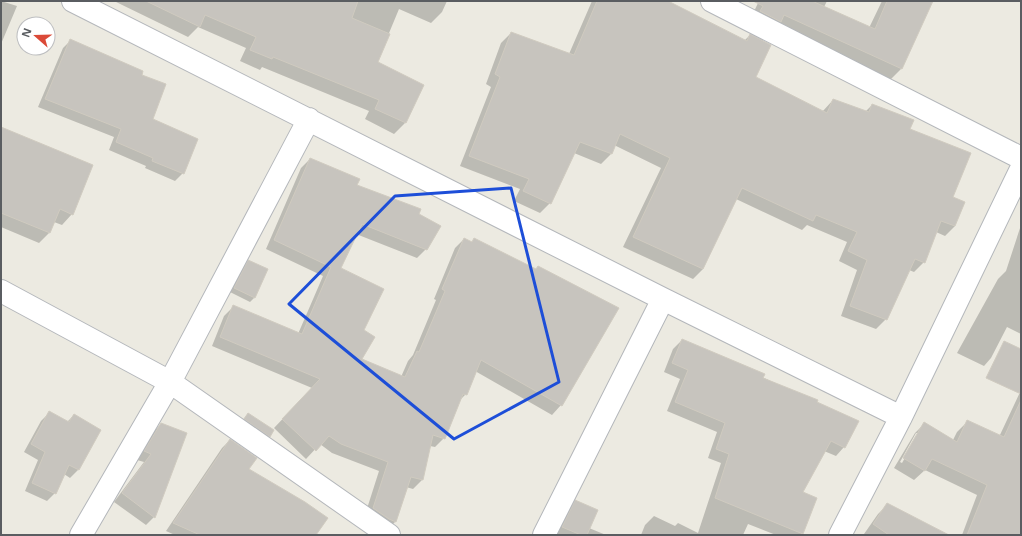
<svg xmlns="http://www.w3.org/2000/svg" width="1022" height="536" font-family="'Noto Sans',sans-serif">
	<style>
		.shadow { fill: #0003; fill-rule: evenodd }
		.building { fill: #c7c4be; stroke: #d0cbc0 }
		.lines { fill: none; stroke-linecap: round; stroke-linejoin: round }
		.minor-casing { stroke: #b4b7bb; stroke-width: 24 }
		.minor { stroke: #fff; stroke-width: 22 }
		.marked { fill: none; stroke: #1d4ed8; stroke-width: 3; stroke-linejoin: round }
	</style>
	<rect width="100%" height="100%" fill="#eceae1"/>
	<path class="shadow" d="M 1,1 L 17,6 L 1,44 Z
		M 114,1 L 447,1 L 442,12 L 431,23 L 399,9 L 377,62 L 423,86 L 405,123 L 394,134 L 365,119 L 369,111 L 262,67 L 260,70 L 240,61 L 246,48 L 198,27 L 188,37 Z
		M 592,1 L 665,1 L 744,41 L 750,35 L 755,77 L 822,112 L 833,100 L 865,112 L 872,105 L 909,129 L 952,198 L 955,226 L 945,236 L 936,232 L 924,262 L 914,272 L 909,270 L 886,319 L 876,329 L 841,316 L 857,270 L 839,261 L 847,242 L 807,225 L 802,230 L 736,199 L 703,269 L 693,279 L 623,247 L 661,168 L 614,145 L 611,154 L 601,164 L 574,153 L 550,203 L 540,213 L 514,201 L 520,189 L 460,166 L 491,87 L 486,84 L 501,43 L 511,33 L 569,54 Z
		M 759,1 L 827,1 L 824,7 L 869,28 L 882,1 L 919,1 L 901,69 L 889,81 L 748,24 Z
		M 70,41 L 140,75 L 151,119 L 183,173 L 175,181 L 145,168 L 146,166 L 109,150 L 114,137 L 38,107 L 63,48 Z
		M 1,128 L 72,214 L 62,225 L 54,222 L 50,232 L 39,243 L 1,227 Z
		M 310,159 L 356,185 L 418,214 L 426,249 L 417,258 L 356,234 L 339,269 L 363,330 L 360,360 L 401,377 L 408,361 L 413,355 L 436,300 L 434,299 L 455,248 L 464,239 L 471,243 L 474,240 L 561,405 L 552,415 L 475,371 L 466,394 L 458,402 L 444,438 L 435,447 L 430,446 L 422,480 L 413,489 L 406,487 L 396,521 L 386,531 L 364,518 L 379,471 L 332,453 L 320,444 L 306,459 L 274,428 L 312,388 L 212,346 L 224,316 L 233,307 L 298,334 L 323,276 L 266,249 L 301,168 Z
		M 1021,225 L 1021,334 L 1007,327 L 991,358 L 984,366 L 957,353 L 998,279 L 1006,271 Z
		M 249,262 L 255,297 L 250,302 L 230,292 L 244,266 Z
		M 682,340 L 816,402 L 844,447 L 836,456 L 824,451 L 801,492 L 802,533 L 800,535 L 776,535 L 748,524 L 743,535 L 641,535 L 645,525 L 654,516 L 675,526 L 678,523 L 698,533 L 721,463 L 708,458 L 717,432 L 667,411 L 680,379 L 664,372 L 673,349 Z
		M 1021,390 L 1021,535 L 962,535 L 977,495 L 925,470 L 914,480 L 894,468 L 915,433 L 925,423 L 953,440 L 957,432 L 967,422 L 999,437 ZM 916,433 L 919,433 L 902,463 L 900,462 Z
		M 49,413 L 67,422 L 74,415 L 78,470 L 70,478 L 64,474 L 55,493 L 47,501 L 25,491 L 38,460 L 24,452 L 41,421 Z
		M 248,414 L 269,436 L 265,440 L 240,423 Z
		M 161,424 L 154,517 L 146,525 L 114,502 L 144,462 L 137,460 L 152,433 Z
		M 230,440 L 248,469 L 315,535 L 175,535 L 166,531 L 222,448 Z
		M 576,502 L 589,528 L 606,535 L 554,535 L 567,510 Z
		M 888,504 L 947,535 L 864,534 L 878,514 Z"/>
	<path class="building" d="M 146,1 L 358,1 L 352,18 L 390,34 L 378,62 L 424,85 L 406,123 L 375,109 L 379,100 L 273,57 L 272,59 L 250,50 L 256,37 L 205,15 L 200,27 Z
		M 597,1 L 668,1 L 747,41 L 750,34 L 771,45 L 756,77 L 827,113 L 833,99 L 869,112 L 872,104 L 914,120 L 910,129 L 971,153 L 953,197 L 965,202 L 955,226 L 941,221 L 925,263 L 915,259 L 887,320 L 850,306 L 867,260 L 848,251 L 857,232 L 816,215 L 813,221 L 742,188 L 703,269 L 633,237 L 670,158 L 620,134 L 612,154 L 580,142 L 551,204 L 523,191 L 529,179 L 469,156 L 500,77 L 495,74 L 511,32 L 574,55 Z
		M 753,1 L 812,1 L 875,29 L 887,1 L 933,1 L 902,69 L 784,15 L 781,22 L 760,11 L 763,6 Z
		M 70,39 L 143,71 L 142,75 L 166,84 L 153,119 L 198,139 L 184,174 L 152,161 L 153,158 L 116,142 L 121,129 L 45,99 Z
		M 1,127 L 93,165 L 73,215 L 60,209 L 50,233 L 1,213 Z
		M 310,158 L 360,179 L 357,185 L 421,209 L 419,214 L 441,226 L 427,250 L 362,224 L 341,268 L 384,289 L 364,330 L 375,337 L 362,359 L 405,377 L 417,351 L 419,352 L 445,291 L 442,289 L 464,238 L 472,242 L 474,238 L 536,269 L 538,266 L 619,308 L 562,406 L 481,360 L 467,395 L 463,394 L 445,439 L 433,435 L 423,480 L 411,477 L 396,522 L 389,519 L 373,508 L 388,462 L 341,444 L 329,436 L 316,451 L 282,419 L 320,379 L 220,337 L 233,305 L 302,334 L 331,267 L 274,240 Z
		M 248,260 L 268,269 L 255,298 L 234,288 Z
		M 682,339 L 765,374 L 763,378 L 818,400 L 817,402 L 859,421 L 845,448 L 831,441 L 803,492 L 817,498 L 803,534 L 715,498 L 729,454 L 716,449 L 725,423 L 675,402 L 688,370 L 672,363 Z
		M 1004,341 L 1021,349 L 1021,394 L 986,378 Z
		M 1021,400 L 1021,535 L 967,535 L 987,485 L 932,459 L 925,471 L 903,458 L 924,422 L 957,442 L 967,420 L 1004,437 Z
		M 49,411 L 69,422 L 74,414 L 101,430 L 79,470 L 69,465 L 56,494 L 32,483 L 45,452 L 31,444 Z
		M 248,413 L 274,430 L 270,437 L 244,419 Z
		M 161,423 L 187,433 L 155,518 L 122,493 L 151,454 L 144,451 Z
		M 230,439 L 257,458 L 249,469 L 305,502 L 328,518 L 316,535 L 200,535 L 173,523 Z
		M 575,500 L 598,510 L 587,535 L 581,535 L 562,527 Z
		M 887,503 L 949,535 L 889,535 L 873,524 Z"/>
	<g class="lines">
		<defs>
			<path id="minor" d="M 73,1 L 663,299 L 901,417
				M 712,1 L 1021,158
				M 1,291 L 170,382 L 389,535
				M 81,535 L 170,382 L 309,119
				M 544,535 L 663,299
				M 840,535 L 901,417 L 1021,169"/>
		</defs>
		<use href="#minor" class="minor-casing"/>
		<use href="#minor" class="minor"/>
	</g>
	<path class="marked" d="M 511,188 L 559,382 L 454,439 L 289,304 L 395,196 Z"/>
	<rect width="1022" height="536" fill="none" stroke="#5a5d61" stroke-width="4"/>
	<g transform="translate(36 36) rotate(290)"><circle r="19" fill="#ffffff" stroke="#bdbec0"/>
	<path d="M0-3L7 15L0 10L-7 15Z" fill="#db4a38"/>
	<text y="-6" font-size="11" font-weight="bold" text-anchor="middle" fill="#5a5d61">N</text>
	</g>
</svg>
